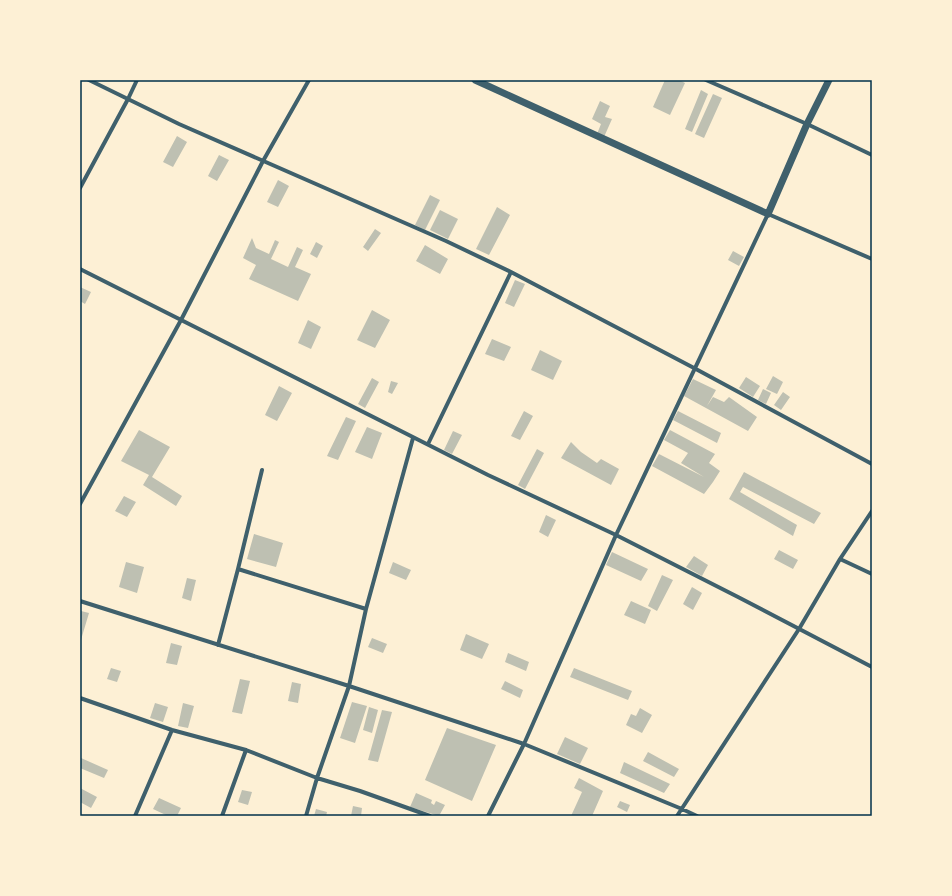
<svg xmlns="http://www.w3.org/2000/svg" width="952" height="896" font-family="Commissioner,sans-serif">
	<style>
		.building { fill: #bec0b2 }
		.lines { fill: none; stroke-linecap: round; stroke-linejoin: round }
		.minor { stroke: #3f606c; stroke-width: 4 }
		.tertiary { stroke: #3f606c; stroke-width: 7 }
		.neatline { fill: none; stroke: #003049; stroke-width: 1.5 }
	</style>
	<rect width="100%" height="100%" fill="#fdf0d5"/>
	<path class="building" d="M 665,80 L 679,80 L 685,83 L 670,115 L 653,107 Z
		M 701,90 L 708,94 L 692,132 L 685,129 Z
		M 713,94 L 722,98 L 704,138 L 695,134 Z
		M 600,101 L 610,106 L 605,117 L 612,119 L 604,137 L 597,134 L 601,124 L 592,119 Z
		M 177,136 L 187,142 L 173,167 L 163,162 Z
		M 219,155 L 229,160 L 217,181 L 208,176 Z
		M 278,180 L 289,186 L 278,207 L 267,202 Z
		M 430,195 L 440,200 L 425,230 L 415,225 Z
		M 497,207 L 510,215 L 489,255 L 476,249 Z
		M 440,210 L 458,219 L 448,239 L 430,230 Z
		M 375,229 L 381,233 L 368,251 L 363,247 Z
		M 252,238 L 256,248 L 269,254 L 275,240 L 279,242 L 271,259 L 288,267 L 297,247 L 303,250 L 295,267 L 311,274 L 298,301 L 249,279 L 256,265 L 243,258 Z
		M 316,242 L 323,246 L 317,258 L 310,254 Z
		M 425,245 L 448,259 L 440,274 L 416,261 Z
		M 733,251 L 744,257 L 739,266 L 728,260 Z
		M 515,280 L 525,284 L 514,307 L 505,303 Z
		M 80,287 L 91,292 L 85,304 L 80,301 Z
		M 372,310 L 390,320 L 375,348 L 357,340 Z
		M 308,320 L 321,327 L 311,349 L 298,343 Z
		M 492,339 L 511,347 L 504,361 L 485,354 Z
		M 540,350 L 562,361 L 553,380 L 531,370 Z
		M 773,376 L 783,382 L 777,394 L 766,389 Z
		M 746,377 L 760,386 L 753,397 L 739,388 Z
		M 372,378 L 379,382 L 365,408 L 358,404 Z
		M 693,379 L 716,390 L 707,406 L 713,397 L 724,402 L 729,397 L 757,417 L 748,431 L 684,396 Z
		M 391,381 L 398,383 L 392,394 L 388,392 Z
		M 279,386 L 292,393 L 277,421 L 265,415 Z
		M 763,389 L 771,393 L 766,404 L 758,400 Z
		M 783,392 L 790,397 L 781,410 L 774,405 Z
		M 524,411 L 533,416 L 520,440 L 511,436 Z
		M 678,411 L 721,433 L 717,443 L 673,420 Z
		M 346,417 L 356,421 L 338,460 L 327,456 Z
		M 367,427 L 382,433 L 372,459 L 355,452 Z
		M 139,430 L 170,447 L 152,477 L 182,496 L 176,506 L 143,485 L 149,475 L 121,461 Z
		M 670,430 L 715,454 L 709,463 L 720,471 L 713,482 L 704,494 L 652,466 L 659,454 L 704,477 L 681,463 L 688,453 L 664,440 Z
		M 453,431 L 462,435 L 452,454 L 444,450 Z
		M 571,442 L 581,452 L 597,463 L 601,459 L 619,469 L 611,485 L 561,458 Z
		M 537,449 L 544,453 L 525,489 L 518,485 Z
		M 744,472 L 821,513 L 814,524 L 743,487 L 740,492 L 797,525 L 793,536 L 729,499 Z
		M 124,496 L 136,502 L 127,517 L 115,511 Z
		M 546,515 L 556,520 L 548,537 L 539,532 Z
		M 254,534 L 283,543 L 276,567 L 247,559 Z
		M 779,550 L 798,560 L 793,569 L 774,559 Z
		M 612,552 L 648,569 L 641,581 L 606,565 Z
		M 694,556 L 708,565 L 702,576 L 686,567 Z
		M 126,562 L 144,567 L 137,593 L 119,587 Z
		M 393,562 L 411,570 L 406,580 L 389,573 Z
		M 662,575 L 673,580 L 657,611 L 648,606 Z
		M 187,578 L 196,580 L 191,601 L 182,598 Z
		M 692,587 L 702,593 L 693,610 L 683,604 Z
		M 631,601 L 651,610 L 645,624 L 624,615 Z
		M 81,611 L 89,613 L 80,643 L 80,614 Z
		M 466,634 L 489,644 L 482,659 L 460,650 Z
		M 372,638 L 387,644 L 383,653 L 368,647 Z
		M 171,643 L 182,646 L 177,665 L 166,663 Z
		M 508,653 L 529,662 L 526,671 L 505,662 Z
		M 111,668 L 121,671 L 117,682 L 107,679 Z
		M 574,668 L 632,691 L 628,700 L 570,677 Z
		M 240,679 L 250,681 L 242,714 L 232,712 Z
		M 505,681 L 523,690 L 520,698 L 501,689 Z
		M 292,682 L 301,684 L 298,703 L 288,701 Z
		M 352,702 L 367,706 L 355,743 L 340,738 Z
		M 155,703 L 168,707 L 163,722 L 150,718 Z
		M 183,703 L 194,706 L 188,728 L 178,726 Z
		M 369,707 L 378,710 L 372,733 L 363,730 Z
		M 640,708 L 652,715 L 642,733 L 626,725 L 631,714 L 636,716 Z
		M 382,710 L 392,712 L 378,762 L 368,760 Z
		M 447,728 L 496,745 L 472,801 L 425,780 Z
		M 565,737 L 588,748 L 580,764 L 557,754 Z
		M 648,752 L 679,769 L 674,777 L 643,761 Z
		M 81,758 L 108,770 L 104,778 L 80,768 Z
		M 624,762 L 670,784 L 664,793 L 620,773 Z
		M 579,778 L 603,791 L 592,816 L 571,816 L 582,792 L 574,788 Z
		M 80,788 L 97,797 L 91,808 L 80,802 Z
		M 242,790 L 252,792 L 248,805 L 238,802 Z
		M 416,793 L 432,800 L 431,803 L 434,805 L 436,801 L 445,805 L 439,816 L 410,807 Z
		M 159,798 L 181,808 L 177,816 L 168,816 L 153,809 Z
		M 620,801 L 630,805 L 627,812 L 617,807 Z
		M 353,806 L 362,808 L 361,816 L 351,816 Z
		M 316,809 L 327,812 L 326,816 L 314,816 Z"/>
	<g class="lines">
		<path class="minor" d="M 89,80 L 179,124 L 446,241 L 511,272 L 694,368 L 872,464
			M 706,80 L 807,124 L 872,155
			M 80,188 L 128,99 L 137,80
			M 80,269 L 488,475 L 616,535 L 738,597 L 872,667
			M 428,444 L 511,272
			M 80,504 L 181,320 L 263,161 L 309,80
			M 840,559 L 872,574
			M 238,569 L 366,609
			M 80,601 L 349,686 L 524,744 L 682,809 L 697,816
			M 218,645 L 238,569 L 262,470
			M 80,698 L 172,730 L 246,750 L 317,778 L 360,791 L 430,816
			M 135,816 L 172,730
			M 222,816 L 246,750
			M 306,816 L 317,778 L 349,686 L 366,609 L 413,438
			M 488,816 L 524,744 L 616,535 L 768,214 L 872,259
			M 677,816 L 799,629 L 840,559 L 872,511"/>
		<path class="tertiary" d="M 475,80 L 768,214 L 807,124 L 829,80"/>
	</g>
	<rect width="952" height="896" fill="none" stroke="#fdf0d5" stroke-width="162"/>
	<rect x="81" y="81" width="790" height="734" class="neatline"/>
</svg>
